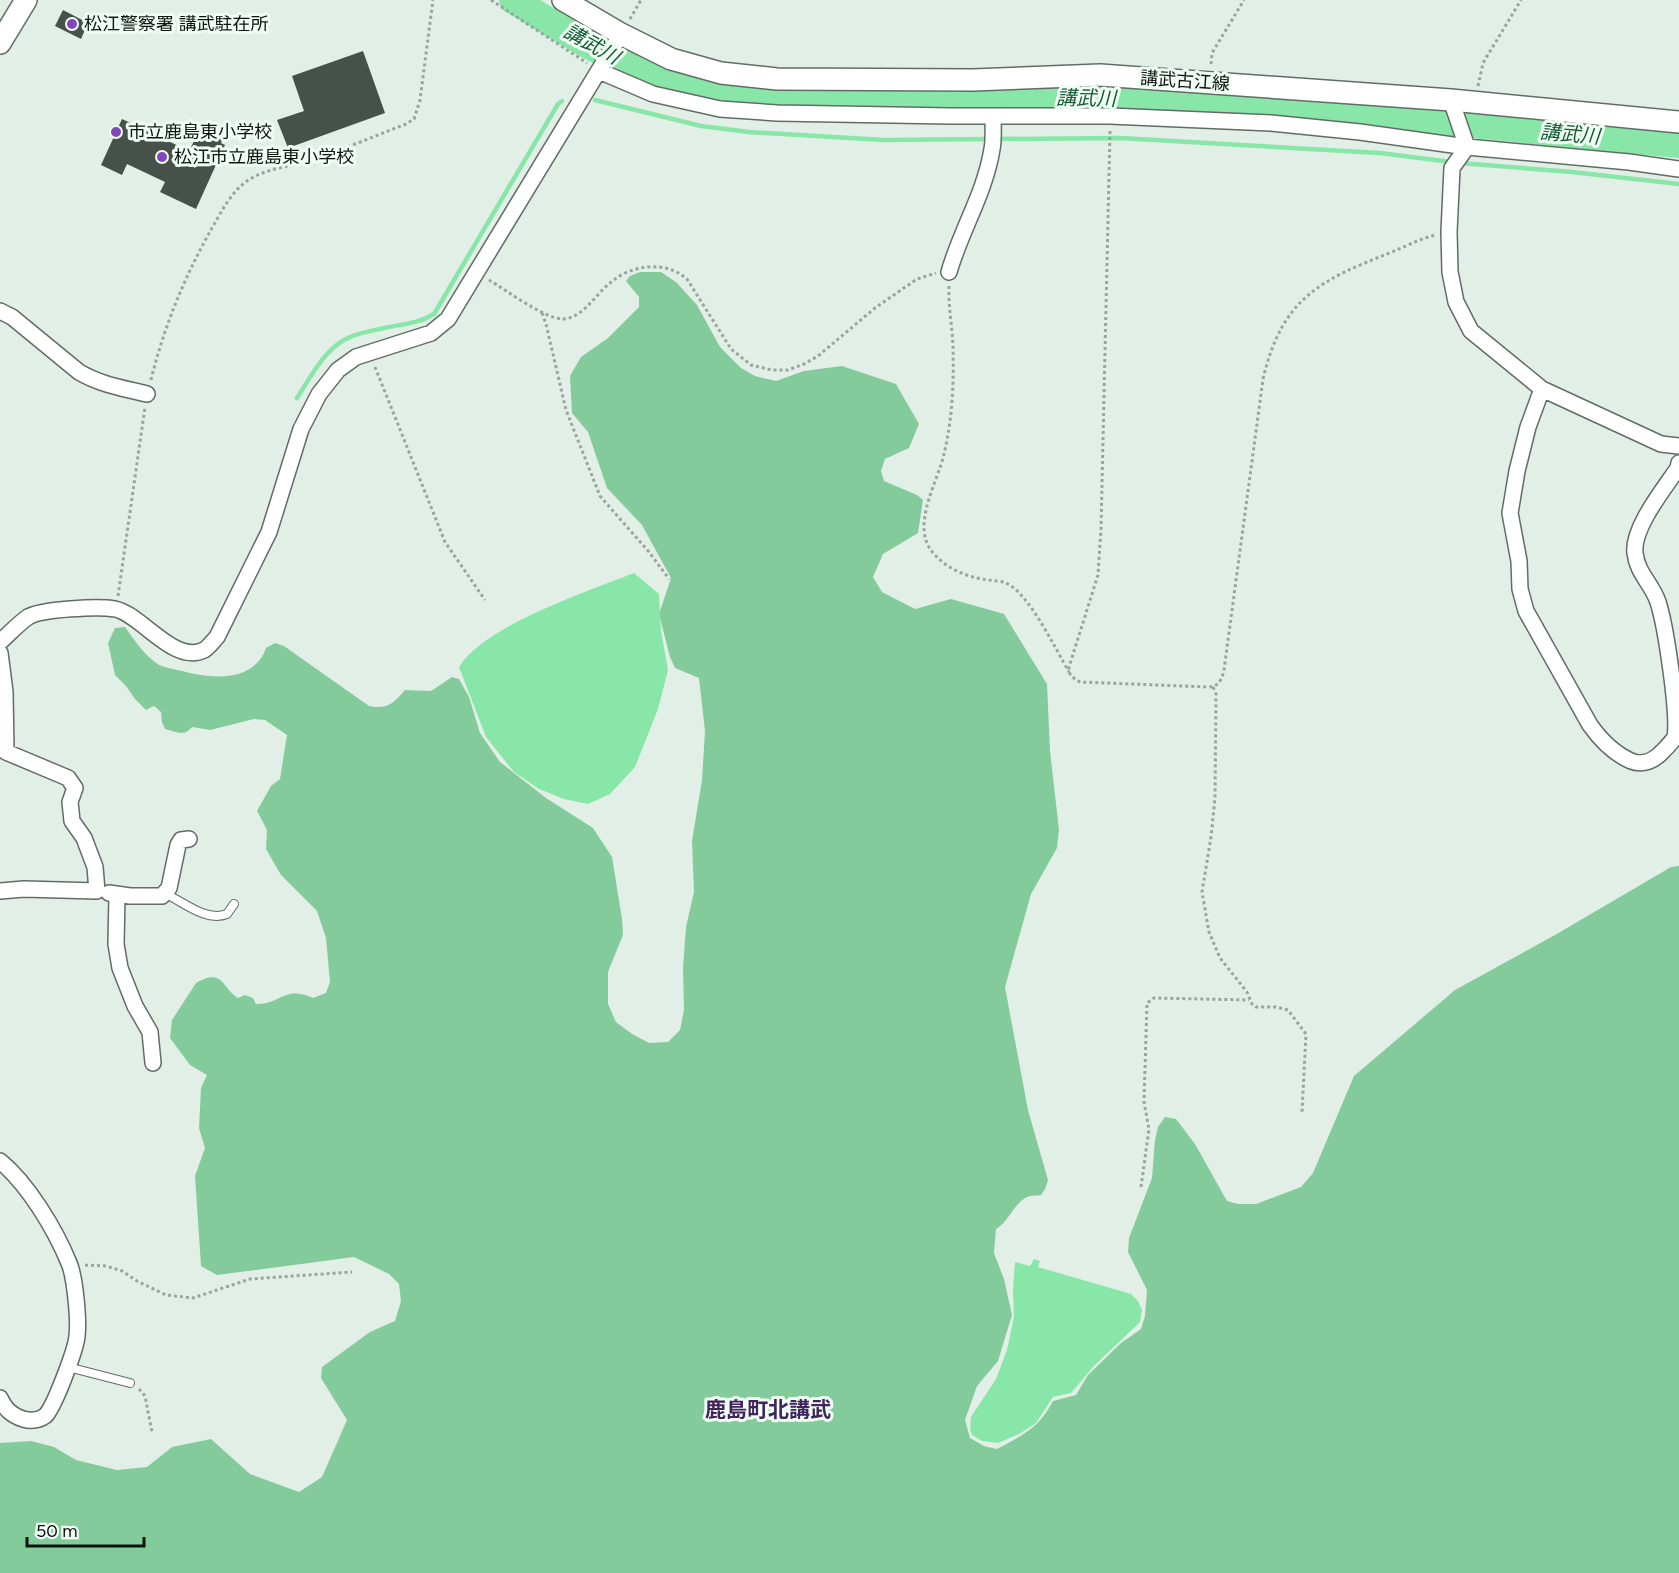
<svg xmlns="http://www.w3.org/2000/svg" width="1679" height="1573" font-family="Figtree,'Noto Sans JP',sans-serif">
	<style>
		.green { fill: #84cb9c }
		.water { fill: #88e6a9 }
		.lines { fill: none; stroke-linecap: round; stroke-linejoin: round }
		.stream { stroke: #88e6a9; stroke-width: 4.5 }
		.river { stroke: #88e6a9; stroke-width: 28 }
		.building { fill: #465149 }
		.lane-casing { stroke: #616d64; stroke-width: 10 }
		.street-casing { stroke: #616d64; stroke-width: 18 }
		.secondary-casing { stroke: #616d64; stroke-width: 24 }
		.path { stroke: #99a49d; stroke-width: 3; stroke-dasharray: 3 3; stroke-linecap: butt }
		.lane { stroke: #fff; stroke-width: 8 }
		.street { stroke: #fff; stroke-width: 15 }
		.secondary { stroke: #fff; stroke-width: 21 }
		.poi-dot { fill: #8246bc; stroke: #effdf3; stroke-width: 2 }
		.labels { text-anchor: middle; stroke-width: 6; stroke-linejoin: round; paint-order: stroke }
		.poi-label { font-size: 18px; fill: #0e1310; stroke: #effdf3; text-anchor: start }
		.street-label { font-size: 18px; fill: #0e1310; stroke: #effdf3 }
		.water-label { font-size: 20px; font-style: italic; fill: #155b35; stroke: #effdf3 }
		.quarter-label { font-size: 21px; font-weight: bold; fill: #41245d; stroke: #effdf3 }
	</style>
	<rect width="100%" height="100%" fill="#e2efe6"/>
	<path class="green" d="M 640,272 L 661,272 L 676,282 L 697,305 L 720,347 L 741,368 L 755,376 L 776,381 L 804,371 L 842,366 L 896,384 L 919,424 L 909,448 L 885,459 L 881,471 L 884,481 L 917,495 L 923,500 L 918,533 L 883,554 L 873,577 L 882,592 L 915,609 L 951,599 L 1004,614 L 1047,684 L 1050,751 L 1059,830 L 1057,848 L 1031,894 L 1005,987 L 1028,1110 L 1048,1180 L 1045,1189 L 1041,1195 C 1036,1196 1031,1195 1027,1197 C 1012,1205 1010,1221 996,1229 L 994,1253 L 1004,1279 L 1012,1315 L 998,1361 L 977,1386 L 965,1420 L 970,1438 L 984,1446 L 997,1449 C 1024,1434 1038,1429 1053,1401 L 1076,1395 L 1088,1375 L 1121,1343 L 1141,1329 L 1145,1316 L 1147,1290 L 1128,1252 L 1129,1238 L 1152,1178 L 1155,1140 L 1158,1127 L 1165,1117 L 1176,1119 L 1195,1144 L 1227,1201 L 1238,1204 L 1256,1204 L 1301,1187 L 1313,1173 L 1354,1076 L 1455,990 L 1555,935 L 1671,867 L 1679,866 L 1679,1573 L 0,1573 L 0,1443 L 31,1441 L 54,1447 L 76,1460 L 117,1470 L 147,1467 L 172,1447 L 211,1439 L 250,1474 L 299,1492 L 322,1477 L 347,1420 L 321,1378 L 322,1367 L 370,1332 L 395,1321 L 401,1301 L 399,1284 L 389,1274 L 354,1257 L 217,1275 L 201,1266 L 195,1176 L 205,1148 L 199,1128 L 201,1088 L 207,1075 L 190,1065 L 170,1038 L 172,1020 L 196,983 C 223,967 222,988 238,998 L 245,995 L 253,998 L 256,1004 C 281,1005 283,985 313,998 L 326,993 L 330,982 L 326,938 L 317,911 L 281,875 L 266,849 L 267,830 L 257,811 L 271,786 L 280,779 L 287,735 L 265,720 L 254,719 L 210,730 L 192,727 C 184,737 177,732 165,729 L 162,722 L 161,712 L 154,706 L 146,710 L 135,699 L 126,686 L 115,675 L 108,643 L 115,628 L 125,627 C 135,641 145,656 159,665 C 166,668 175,669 182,671 C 211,679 254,683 266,648 L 275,643 L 284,646 L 369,706 C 387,710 394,703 405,690 L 431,691 L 452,677 L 459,679 L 469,697 L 480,733 L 500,762 L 546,798 L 593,828 L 612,857 L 622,919 L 623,935 L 608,972 L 608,1004 L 616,1022 L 632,1034 L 649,1043 L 668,1042 L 680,1030 L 684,1010 L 683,968 L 686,927 L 694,892 L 692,841 L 702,780 L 705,731 L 699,678 L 675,668 L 670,657 L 659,614 L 671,578 L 642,525 L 607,488 L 588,432 L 572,413 L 570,376 L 581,357 L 608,338 L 639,307 L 639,297 L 626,281 L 630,276 Z"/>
	<path class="water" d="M 634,573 L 659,594 L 661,631 L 668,670 L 658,709 L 635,767 L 610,794 L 588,804 L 564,799 L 539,789 L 514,772 L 486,737 L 459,667 C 483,626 589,591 634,573 Z
		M 1034,1259 L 1040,1261 L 1038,1267 L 1131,1294 L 1138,1301 L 1142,1310 L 1140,1322 L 1094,1366 L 1071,1393 L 1053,1397 L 1036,1423 L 1019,1434 L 998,1443 L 982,1441 L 972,1435 L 970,1429 L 971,1417 L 996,1379 L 1007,1350 L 1014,1317 L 1013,1290 L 1015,1262 L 1030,1266 Z"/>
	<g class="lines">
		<path class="stream" d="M 595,100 L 701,126 L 749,132 L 884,140 L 1120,138 L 1380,153 L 1451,162
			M 1460,163 L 1572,172 L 1679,184
			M 297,398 C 310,378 323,352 344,340 C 355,333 372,331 384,328 C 402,324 418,324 434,314 L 558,104 L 562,101"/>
		<path class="river" d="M 513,0 L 585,43 L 645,74 L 695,90 L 771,95 L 1162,99 L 1398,117 L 1679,144"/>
	</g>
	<path class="building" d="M 63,10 L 88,23 L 81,39 L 55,26 Z
		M 363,51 L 385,113 L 288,148 L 277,120 L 304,111 L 292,76 Z
		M 122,119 L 189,151 L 202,125 L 224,137 L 221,143 L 225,145 L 196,209 L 160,192 L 165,182 L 127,164 L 122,175 L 101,165 Z"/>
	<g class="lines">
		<defs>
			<path id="lane" d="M 166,894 C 185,903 206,922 227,914 L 234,904
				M 68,1367 L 130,1383"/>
			<path id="street" d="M 599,71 L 653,94 L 720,109 L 777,113 L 950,116 L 1110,116 L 1271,123 L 1360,132 L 1467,147 L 1629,162 L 1679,169
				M 1451,100 L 1467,147 L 1452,168 L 1449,232 L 1450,272 L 1456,302 L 1471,331 L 1542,389 L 1661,444 L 1679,446
				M 949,272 C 961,230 985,193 992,149 C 994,139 993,127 993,117
				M 0,311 L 12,317 L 79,372 C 101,385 123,388 147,394
				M 1542,389 L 1528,427 L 1517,471 L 1510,513 L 1519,561 L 1520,589 L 1526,611 L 1590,725 C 1600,739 1615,754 1631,761 C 1643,766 1655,760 1663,751 C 1667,747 1672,742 1675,737 C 1679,715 1666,627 1658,602 C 1652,584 1637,573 1635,553 C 1632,528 1664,489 1678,468 L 1679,463
				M 0,642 C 9,634 18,624 28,617 C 41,609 99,606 115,609 C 141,614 174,665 204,650 C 209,647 213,641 217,637 L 269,532 L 301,429 L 319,394 L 338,370 L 356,357 L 431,333 L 448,319 L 621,34
				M 0,653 L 5,692 L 6,752 L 68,778 L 75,788 L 70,802 L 72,821 L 84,838 L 95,867 L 97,891 L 24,889 L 0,891
				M 109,893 L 130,896 L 162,896 L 169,888 L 178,845 L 181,840 L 189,839
				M 117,895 L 116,944 L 120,968 L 135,1006 L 150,1032 L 153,1063
				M 0,1161 C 28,1184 55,1229 69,1263 C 75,1277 79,1320 77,1336 C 76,1349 54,1408 45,1416 C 38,1421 30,1421 23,1419 C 11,1415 5,1409 0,1398"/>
			<path id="secondary" d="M 563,0 L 621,34 L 671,59 L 721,73 L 777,79 L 973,80 L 1100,75 L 1451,100 L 1679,122
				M 0,43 L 26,0"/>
		</defs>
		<use href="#lane" class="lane-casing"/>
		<use href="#street" class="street-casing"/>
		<use href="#secondary" class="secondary-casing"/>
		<path class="path" d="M 491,0 L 587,63
			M 630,19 L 641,0
			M 1211,64 L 1212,53 L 1244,0
			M 1478,86 L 1483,63 L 1521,0
			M 1110,131 L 1101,529 L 1098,575 L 1069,667 C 1068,675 1073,678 1080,682 L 1208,687 C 1218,687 1222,680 1224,670 L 1263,379 C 1282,298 1320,280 1392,252 C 1406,246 1420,239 1435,235
			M 489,280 C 506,290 545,319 563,319 C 583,318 595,295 610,283 C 620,274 634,268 648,267 C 663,266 675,269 687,279 L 731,349 L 751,365 L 772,370 L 788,370 L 804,364 L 818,356 L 875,308 L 917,279 L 936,273
			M 949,286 C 948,308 953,329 953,350 C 954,384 952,421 944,454 C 937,484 908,530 936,556 C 949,570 970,578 989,580 C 995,581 1001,581 1006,583 C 1029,593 1056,650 1069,672
			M 542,313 L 546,324 L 566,410 L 600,496 L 649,552 L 669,579
			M 375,367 L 445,542 L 485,600
			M 151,380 C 164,326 185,276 212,228 C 221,212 232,191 247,181 C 266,168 292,166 312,160 C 344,149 375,136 406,124 L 414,119 L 420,100 L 433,0
			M 118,596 L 145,407
			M 1213,687 L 1216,694 L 1215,798 L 1211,837 L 1202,892 L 1209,932 L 1220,958 L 1247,992 L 1252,1004 L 1256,1007 L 1276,1007 L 1288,1010 L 1306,1034 L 1302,1112
			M 1141,1187 L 1149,1129 L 1144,1102 L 1147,1003 L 1154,998 L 1249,1000
			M 85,1265 L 106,1266 L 122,1271 L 137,1281 L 166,1295 L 193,1298 L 250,1279 L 352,1272
			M 139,1389 L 145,1396 L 152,1432"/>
		<use href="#lane" class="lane"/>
		<use href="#street" class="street"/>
		<use href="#secondary" class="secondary"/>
	</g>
	<g class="poi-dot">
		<circle cx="72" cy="24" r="6"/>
		<circle cx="116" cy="132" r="6"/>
		<circle cx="162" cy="157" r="6"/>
	</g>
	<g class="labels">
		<g class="poi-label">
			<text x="84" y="30">松江警察署 講武駐在所</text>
			<text x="128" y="138">市立鹿島東小学校</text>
			<text x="174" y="163">松江市立鹿島東小学校</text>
		</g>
		<g class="street-label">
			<text transform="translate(1185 81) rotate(4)" y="6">講武古江線</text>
		</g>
		<g class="water-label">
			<text transform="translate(592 44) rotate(29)" y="7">講武川</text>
			<text transform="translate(1086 98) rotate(1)" y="7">講武川</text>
			<text transform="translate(1570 134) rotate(5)" y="7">講武川</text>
		</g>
		<g class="quarter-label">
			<text x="768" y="1417">鹿島町北講武</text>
		</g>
	</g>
	<path d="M27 1537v9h117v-9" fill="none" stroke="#0e1310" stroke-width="3"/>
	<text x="36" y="1537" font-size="18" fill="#0e1310" stroke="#effdf3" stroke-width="4.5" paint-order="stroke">50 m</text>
</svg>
